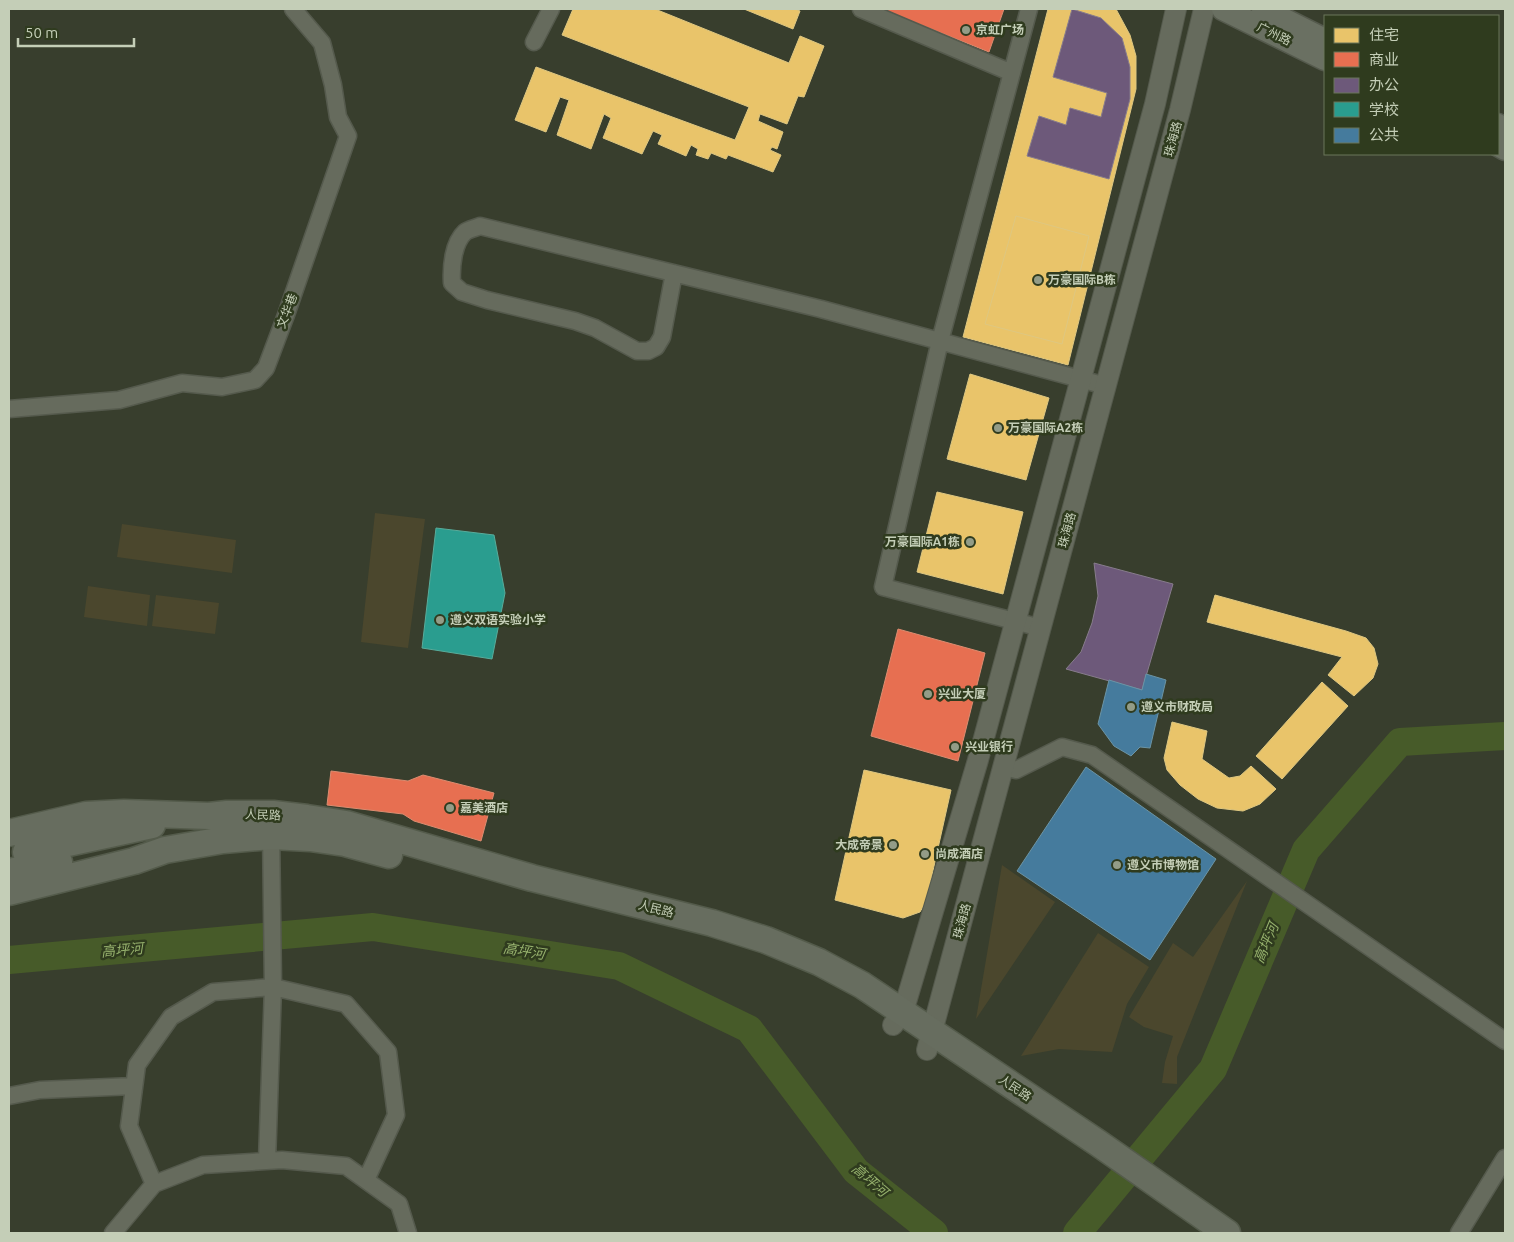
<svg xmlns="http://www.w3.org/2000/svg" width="1514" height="1242" font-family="Ubuntu,'Noto Sans SC',sans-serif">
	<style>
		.green { fill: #4b472d }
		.homes { fill: #e9c46a; stroke: #dec781 }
		.shops { fill: #e76f51; stroke: #dc8c70 }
		.offices { fill: #6d597a; stroke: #877c8c }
		.schools { fill: #2a9d8f; stroke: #58ac9b }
		.public { fill: #457b9d; stroke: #6b94a5 }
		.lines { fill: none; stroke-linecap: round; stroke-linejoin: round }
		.river { stroke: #475b29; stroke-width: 28 }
		.minor-casing { stroke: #555a4d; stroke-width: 19 }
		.tertiary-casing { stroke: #555a4d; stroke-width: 22 }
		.secondary-casing { stroke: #555a4d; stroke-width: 25 }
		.primary-casing { stroke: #545b4b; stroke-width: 29 }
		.minor { stroke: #666b5d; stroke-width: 16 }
		.tertiary { stroke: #666b5d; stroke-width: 20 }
		.secondary { stroke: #6a7062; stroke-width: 22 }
		.primary { stroke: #676d5f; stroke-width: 26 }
		.poi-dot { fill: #939c87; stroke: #2f3b1e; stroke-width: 2 }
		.labels { text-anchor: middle; stroke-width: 5; stroke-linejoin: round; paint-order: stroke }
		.poi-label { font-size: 12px; font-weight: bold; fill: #c4ceb7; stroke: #2f3b1e; text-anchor: start }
		.street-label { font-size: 12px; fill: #c4ceb7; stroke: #2f3b1e }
		.water-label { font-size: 14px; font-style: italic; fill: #96b16d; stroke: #2f3b1e }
	</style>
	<rect width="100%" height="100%" fill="#383e2d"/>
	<path class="green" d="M 375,513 L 425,519 L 408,648 L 361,642 Z
		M 122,524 L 236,540 L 232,573 L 117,557 Z
		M 88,586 L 150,595 L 147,626 L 84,617 Z
		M 156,595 L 219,603 L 215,634 L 152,626 Z
		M 1002,865 L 1055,902 L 976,1019 Z
		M 1247,881 L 1177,1057 L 1177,1084 L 1162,1083 L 1165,1062 L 1173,1036 L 1144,1027 L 1129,1017 L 1173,943 L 1193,957 Z
		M 1098,933 L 1149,967 L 1127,1004 L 1112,1052 L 1059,1049 L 1021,1056 Z"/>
	<path class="homes" d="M 573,9 L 655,9 L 789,63 L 800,36 L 824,46 L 804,97 L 798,96 L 787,124 L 760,114 L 758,121 L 783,132 L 777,149 L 772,147 L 770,150 L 781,155 L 773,172 L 728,155 L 726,159 L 711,153 L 708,159 L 696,155 L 698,149 L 691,145 L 686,156 L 658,144 L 662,135 L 653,131 L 642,154 L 603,138 L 611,118 L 604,114 L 591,149 L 557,135 L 569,100 L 560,97 L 546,132 L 515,120 L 536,67 L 735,140 L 749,107 L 562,35 Z
		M 744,9 L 795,9 L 800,11 L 793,29 Z
		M 1048,9 L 1116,9 L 1130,35 L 1136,56 L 1136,89 L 1068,365 L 963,337 Z
		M 1016,216 L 1089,236 L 1062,344 L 985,324 Z
		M 970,374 L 1049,398 L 1026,480 L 947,459 Z
		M 937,492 L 1023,512 L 1003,594 L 917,572 Z
		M 1215,595 L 1346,631 L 1366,638 L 1374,648 L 1378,664 L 1373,678 L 1354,696 L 1328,675 L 1342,657 L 1207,622 Z
		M 908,649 L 970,666 L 946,748 L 885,731 Z
		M 1322,682 L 1348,706 L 1282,779 L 1256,756 Z
		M 1172,722 L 1207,731 L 1202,759 L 1229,778 L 1240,776 L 1251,766 L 1276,789 L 1260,804 L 1243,811 L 1217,808 L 1198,799 L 1180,785 L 1167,770 L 1164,758 Z
		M 864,770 L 951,790 L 926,902 L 920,912 L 903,918 L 835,900 Z
		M 423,785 L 484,802 L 476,830 L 415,814 Z"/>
	<path class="shops" d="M 881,9 L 1004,9 L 989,52 Z
		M 898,629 L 985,653 L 958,761 L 871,736 Z
		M 331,771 L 408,781 L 423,775 L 494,793 L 481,841 L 414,821 L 403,814 L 327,805 Z"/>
	<path class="offices" d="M 1072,9 L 1101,18 L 1122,38 L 1130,67 L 1130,99 L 1109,179 L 1027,156 L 1039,116 L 1066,125 L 1070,108 L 1101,117 L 1107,93 L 1053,77 Z
		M 1094,563 L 1173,584 L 1142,690 L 1066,669 L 1081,652 L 1092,623 L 1098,596 Z"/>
	<path class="schools" d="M 436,528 L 494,535 L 505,593 L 492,659 L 422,648 Z"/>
	<path class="public" d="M 1146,674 L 1166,680 L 1150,748 L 1140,747 L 1131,756 L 1114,746 L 1098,724 L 1109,680 L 1142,690 Z
		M 1086,767 L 1216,859 L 1150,960 L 1017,871 Z"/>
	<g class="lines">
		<path class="river" d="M 9,960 L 373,927 L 619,966 L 749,1029 L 856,1171 L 934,1233
			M 1077,1233 L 1213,1069 L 1306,850 L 1400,742 L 1505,736"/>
		<defs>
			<path id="minor" d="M 861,9 L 1012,73
				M 1029,9 L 940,341 L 883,587 L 1041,628
				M 534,42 L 551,9
				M 674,273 L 662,337 L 656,347 L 648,351 L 637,351 L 595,328 L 575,321 L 487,300 L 462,292 L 452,283 C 451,267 453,243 465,232 C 469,229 476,228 480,226 L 821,309 L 1106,386
				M 9,409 L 119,400 L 182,383 L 222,387 L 255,380 L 266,368 L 286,315 L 348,136 L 338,117 L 333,85 L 322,43 L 293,9
				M 1003,767 L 1016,770 L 1062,747 L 1092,755 L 1505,1041
				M 9,1096 L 40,1090 L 134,1086
				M 267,1161 L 273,987 L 271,829
				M 154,1184 L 129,1126 L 137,1065 L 171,1017 L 213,992 L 273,987 L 346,1004 L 388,1052 L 396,1115 L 366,1180
				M 113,1233 L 154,1184 L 203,1165 L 282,1160 L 346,1166 L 399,1204 L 408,1233
				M 1459,1233 L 1505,1158"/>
			<path id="tertiary" d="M 893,1025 L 903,1012 L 978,760 L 1155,104 L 1176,9
				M 927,1050 L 1180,110 L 1204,9"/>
			<path id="secondary" d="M 1223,9 L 1325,59
				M 1263,9 L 1325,40
				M 1498,125 L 1505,129
				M 1498,145 L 1505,149"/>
			<path id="primary" d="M 9,833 L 86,815 L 124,813 L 209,816 L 227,814 L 273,814 L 307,818 L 346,824 L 532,878 L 712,923 L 766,940 L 819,962 L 862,985 L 1098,1143 L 1227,1233
				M 26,852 L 152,825
				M 9,872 L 59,862
				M 9,892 L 134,861 L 165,850 L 223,840 L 271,836 L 310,838 L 345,843 L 389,855"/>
		</defs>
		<use href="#minor" class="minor-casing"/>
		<use href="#tertiary" class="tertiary-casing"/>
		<use href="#secondary" class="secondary-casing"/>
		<use href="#primary" class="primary-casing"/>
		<use href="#minor" class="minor"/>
		<use href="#tertiary" class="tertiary"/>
		<use href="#secondary" class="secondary"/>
		<use href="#primary" class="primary"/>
	</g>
	<g class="poi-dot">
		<circle cx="966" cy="30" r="5"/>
		<circle cx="1038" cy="280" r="5"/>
		<circle cx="998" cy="428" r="5"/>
		<circle cx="970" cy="542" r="5"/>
		<circle cx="440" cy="620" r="5"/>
		<circle cx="928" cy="694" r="5"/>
		<circle cx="1131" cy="707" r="5"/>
		<circle cx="955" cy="747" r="5"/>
		<circle cx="450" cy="808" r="5"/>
		<circle cx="893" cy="845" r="5"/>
		<circle cx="925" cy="854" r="5"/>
		<circle cx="1117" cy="865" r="5"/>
	</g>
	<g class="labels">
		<g class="poi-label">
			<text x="976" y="34">京虹广场</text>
			<text x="1048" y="284">万豪国际B栋</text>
			<text x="1008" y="432">万豪国际A2栋</text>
			<text x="960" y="546" text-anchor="end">万豪国际A1栋</text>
			<text x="450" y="624">遵义双语实验小学</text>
			<text x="938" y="698">兴业大厦</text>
			<text x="1141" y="711">遵义市财政局</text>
			<text x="965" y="751">兴业银行</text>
			<text x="460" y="812">嘉美酒店</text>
			<text x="883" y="849" text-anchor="end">大成帝景</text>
			<text x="935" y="858">尚成酒店</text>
			<text x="1127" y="869">遵义市博物馆</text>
		</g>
		<g class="street-label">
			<text transform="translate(1274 34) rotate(26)" y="4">广州路</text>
			<text transform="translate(1173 139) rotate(-75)" y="4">珠海路</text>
			<text transform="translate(287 311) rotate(-69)" y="4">文华巷</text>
			<text transform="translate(1067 530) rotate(-75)" y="4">珠海路</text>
			<text transform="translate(263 815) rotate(2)" y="4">人民路</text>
			<text transform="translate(656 909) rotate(14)" y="4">人民路</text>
			<text transform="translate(962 921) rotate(-75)" y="4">珠海路</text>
			<text transform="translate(1015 1088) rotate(34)" y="4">人民路</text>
		</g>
		<g class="water-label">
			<text transform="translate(1266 943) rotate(-67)" y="5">高坪河</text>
			<text transform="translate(122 950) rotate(-5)" y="5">高坪河</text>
			<text transform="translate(524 951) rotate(9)" y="5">高坪河</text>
			<text transform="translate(870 1180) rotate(41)" y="5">高坪河</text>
		</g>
	</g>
	<rect width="1514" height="1242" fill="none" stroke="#c4ceb7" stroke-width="20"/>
	<rect x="1324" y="15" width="175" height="140" fill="#2f3b1e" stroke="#6b765b"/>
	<rect x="1334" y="28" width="25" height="15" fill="#e9c46a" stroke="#6b765b"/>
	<text x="1369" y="40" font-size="15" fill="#c4ceb7">住宅</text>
	<rect x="1334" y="52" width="25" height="15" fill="#e76f51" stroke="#6b765b"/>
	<text x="1369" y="65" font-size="15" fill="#c4ceb7">商业</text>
	<rect x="1334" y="78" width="25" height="15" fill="#6d597a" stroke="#6b765b"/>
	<text x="1369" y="90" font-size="15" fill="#c4ceb7">办公</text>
	<rect x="1334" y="102" width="25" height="15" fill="#2a9d8f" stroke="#6b765b"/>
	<text x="1369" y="115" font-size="15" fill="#c4ceb7">学校</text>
	<rect x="1334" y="128" width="25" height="15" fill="#457b9d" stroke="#6b765b"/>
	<text x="1369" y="140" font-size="15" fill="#c4ceb7">公共</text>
	<path d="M18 38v8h116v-8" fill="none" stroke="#c4ceb7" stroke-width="2.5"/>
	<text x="25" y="38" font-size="15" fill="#c4ceb7" stroke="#2f3b1e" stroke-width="4" paint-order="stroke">50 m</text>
</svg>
